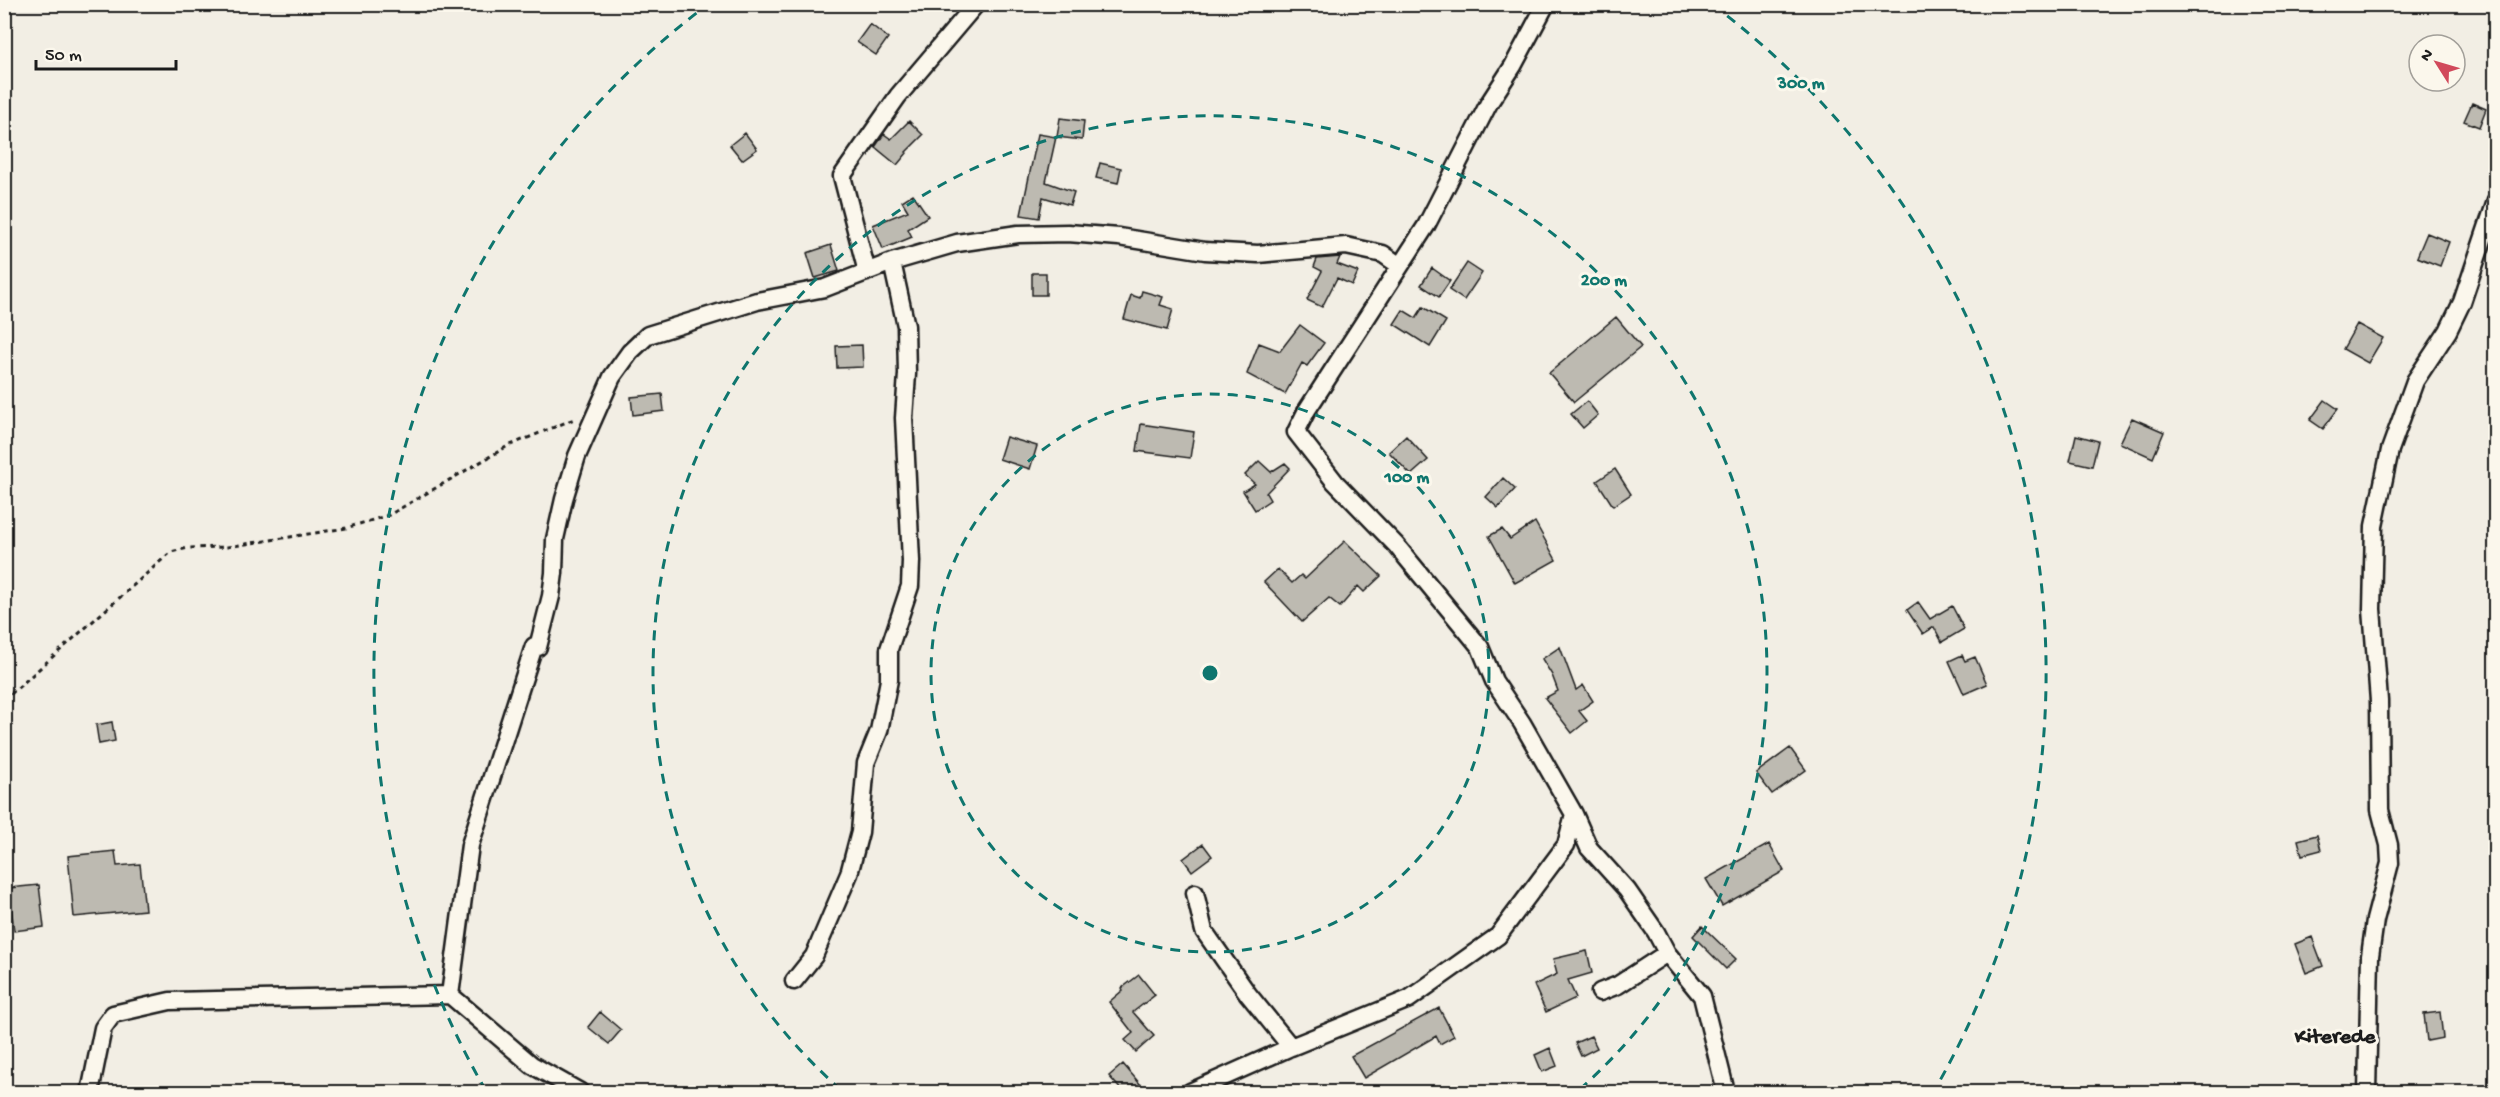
<svg xmlns="http://www.w3.org/2000/svg" width="2500" height="1097" font-family="'Gochi Hand',sans-serif">
	<style>
		.building { fill: #bdbab1; stroke: #1c1c1c; stroke-width: 1.5 }
		.lines { fill: none; stroke-linecap: round; stroke-linejoin: round }
		.minor-casing { stroke: #1c1c1c; stroke-width: 21 }
		.path { stroke: #1c1c1c; stroke-width: 3; stroke-dasharray: 4.5 4.5; stroke-linecap: butt }
		.minor { stroke: #fbf7ec; stroke-width: 16 }
		.ring { fill: none; stroke: #0f766e; stroke-width: 3; stroke-dasharray: 10 8 }
		.labels { text-anchor: middle; stroke-width: 6; stroke-linejoin: round; paint-order: stroke }
		.quarter-label { font-size: 22px; font-weight: bold; fill: #1c1c1c; stroke: #fbf7ec }
		.centre { fill: #0f766e; stroke: #fbf7ec; stroke-width: 3 }
		.ring-label { font-size: 18px; text-anchor: middle; font-weight: bold; fill: #0f766e; stroke: #fbf7ec; stroke-width: 6; stroke-linejoin: round; paint-order: stroke }
	</style>
	<rect width="100%" height="100%" fill="#f2eee4"/>
	<filter id="ink" filterUnits="userSpaceOnUse"><feTurbulence type="fractalNoise" baseFrequency=".0167" numOctaves="2"/><feDisplacementMap in="SourceGraphic" scale="12" xChannelSelector="R" yChannelSelector="G"/><feConvolveMatrix kernelMatrix="1 2 1 2 8 2 1 2 1" color-interpolation-filters="sRGB"/></filter>
	<g filter="url(#ink)">
		<path class="building" d="M 870,24 L 888,38 L 876,55 L 857,42 Z
			M 2472,103 L 2486,109 L 2479,127 L 2464,121 Z
			M 1060,118 L 1084,121 L 1082,140 L 1057,137 Z
			M 909,121 L 923,135 L 906,152 L 907,153 L 897,165 L 875,147 L 884,134 L 891,139 Z
			M 745,133 L 757,149 L 742,160 L 730,145 Z
			M 1038,134 L 1056,137 L 1046,182 L 1074,192 L 1070,205 L 1043,197 L 1039,218 L 1021,215 Z
			M 1100,163 L 1121,168 L 1118,183 L 1096,178 Z
			M 913,194 L 928,216 L 908,229 L 912,237 L 883,249 L 873,225 L 908,211 L 902,201 Z
			M 2427,233 L 2449,242 L 2440,266 L 2417,257 Z
			M 831,245 L 839,271 L 815,278 L 807,253 Z
			M 1340,257 L 1337,264 L 1358,272 L 1352,285 L 1337,278 L 1322,307 L 1307,300 L 1322,271 L 1314,267 L 1317,259 Z
			M 1467,263 L 1482,273 L 1464,300 L 1449,290 Z
			M 1432,268 L 1450,281 L 1439,297 L 1421,285 Z
			M 1032,273 L 1046,273 L 1046,295 L 1032,295 Z
			M 1142,291 L 1163,297 L 1160,305 L 1173,309 L 1167,330 L 1124,319 L 1131,295 L 1140,298 Z
			M 1423,307 L 1446,321 L 1430,347 L 1394,324 L 1403,310 L 1416,318 Z
			M 1616,317 L 1641,347 L 1574,402 L 1549,373 Z
			M 2357,324 L 2383,338 L 2368,363 L 2343,349 Z
			M 1300,325 L 1324,343 L 1307,366 L 1302,363 L 1285,394 L 1247,374 L 1259,343 L 1280,351 Z
			M 862,345 L 863,367 L 837,368 L 836,346 Z
			M 662,394 L 664,411 L 633,415 L 631,397 Z
			M 2325,400 L 2338,409 L 2323,429 L 2310,420 Z
			M 1587,401 L 1598,415 L 1583,428 L 1571,414 Z
			M 2132,418 L 2164,432 L 2153,458 L 2120,443 Z
			M 1141,424 L 1194,432 L 1190,458 L 1137,451 Z
			M 2076,435 L 2098,441 L 2092,466 L 2070,461 Z
			M 1406,436 L 1428,460 L 1411,475 L 1389,452 Z
			M 1006,437 L 1037,446 L 1030,469 L 999,459 Z
			M 1259,461 L 1271,472 L 1285,463 L 1290,468 L 1266,493 L 1270,500 L 1255,510 L 1243,491 L 1255,484 L 1245,475 Z
			M 1615,469 L 1631,494 L 1613,506 L 1597,481 Z
			M 1503,478 L 1515,489 L 1498,508 L 1486,497 Z
			M 1535,522 L 1556,560 L 1515,583 L 1489,536 L 1502,529 L 1510,539 Z
			M 1345,541 L 1381,576 L 1364,592 L 1358,586 L 1340,607 L 1329,598 L 1302,622 L 1264,582 L 1278,569 L 1292,583 L 1301,575 L 1305,579 Z
			M 1918,602 L 1930,619 L 1952,606 L 1964,629 L 1942,642 L 1934,627 L 1923,634 L 1907,610 Z
			M 1560,647 L 1576,690 L 1583,685 L 1593,701 L 1579,711 L 1587,721 L 1572,733 L 1545,698 L 1558,691 L 1552,675 L 1542,659 Z
			M 1962,655 L 1965,661 L 1975,657 L 1987,684 L 1964,694 L 1949,661 Z
			M 112,722 L 115,741 L 99,744 L 96,725 Z
			M 1790,748 L 1806,770 L 1772,794 L 1756,773 Z
			M 2317,835 L 2321,850 L 2302,855 L 2298,840 Z
			M 1203,844 L 1212,856 L 1192,871 L 1183,859 Z
			M 1769,844 L 1784,871 L 1722,906 L 1706,879 Z
			M 115,851 L 117,866 L 140,864 L 145,910 L 74,917 L 68,856 Z
			M 39,885 L 44,927 L 14,931 L 9,888 Z
			M 1702,926 L 1736,959 L 1726,969 L 1693,936 Z
			M 2312,937 L 2323,966 L 2306,973 L 2295,944 Z
			M 1587,951 L 1592,973 L 1568,980 L 1576,998 L 1546,1012 L 1534,985 L 1557,974 L 1553,959 Z
			M 1139,975 L 1155,995 L 1133,1012 L 1154,1036 L 1136,1052 L 1125,1040 L 1133,1033 L 1109,1002 L 1123,990 L 1122,988 Z
			M 1439,1008 L 1454,1036 L 1440,1044 L 1436,1036 L 1364,1078 L 1351,1056 Z
			M 600,1012 L 621,1030 L 609,1044 L 588,1027 Z
			M 2440,1012 L 2443,1038 L 2427,1041 L 2424,1014 Z
			M 1591,1036 L 1597,1048 L 1581,1056 L 1575,1043 Z
			M 1550,1048 L 1557,1066 L 1542,1072 L 1535,1055 Z
			M 1123,1064 L 1147,1092 L 1123,1092 L 1109,1076 Z"/>
		<g class="lines">
			<defs>
				<path id="minor" d="M 867,272 L 842,176 L 898,96 L 976,4
					M 538,647 L 551,596 L 554,573 L 555,539 L 564,499 L 577,456 L 612,377 L 630,352 L 648,335 L 757,301 L 825,288 L 892,262 L 957,243 L 1018,234 L 1068,233 L 1119,237 L 1205,251 L 1258,254 L 1346,246 L 1383,254 L 1400,266
					M 1574,814 L 1589,848 L 1627,890 L 1656,932 L 1667,953 L 1702,996 L 1726,1092
					M 1195,893 L 1204,931 L 1248,994 L 1291,1047
					M 794,981 L 814,956 L 849,874 L 860,832 L 866,763 L 879,731 L 889,680 L 889,649 L 910,586 L 911,561 L 904,418 L 907,374 L 906,326 L 892,262
					M 1600,992 L 1618,985 L 1667,953
					M 450,995 L 470,845 L 534,646
					M 90,1092 L 103,1028 L 113,1014 L 170,1001 L 450,995 L 532,1065 L 580,1092
					M 1190,1092 L 1291,1047 L 1409,999 L 1498,936 L 1566,845 L 1574,814 L 1522,723 L 1494,681 L 1480,647 L 1396,545 L 1335,482 L 1296,432 L 1307,410 L 1426,226 L 1489,103 L 1513,66 L 1546,4
					M 2367,1092 L 2370,956 L 2375,920 L 2390,863 L 2389,845 L 2380,810 L 2379,701 L 2372,609 L 2374,526 L 2390,450 L 2415,381 L 2448,331 L 2462,302 L 2496,201"/>
			</defs>
			<use href="#minor" class="minor-casing"/>
			<path class="path" d="M 4,700 L 171,552 L 188,548 L 227,547 L 346,528 L 389,515 L 508,446 L 574,419"/>
			<use href="#minor" class="minor"/>
		</g>
	</g>
	<g class="ring">
		<circle cx="1210" cy="673" r="279"/>
		<path d="M841 1090A557 557 0 1 1 1579 1090"/>
		<path d="M486 1091A836 836 0 0 1 707 5M1713 5A836 836 0 0 1 1934 1091"/>
	</g>
	<g class="labels">
		<g class="quarter-label">
			<text x="2335" y="1042">Kiterede</text>
		</g>
	</g>
	<circle cx="1210" cy="673" r="9" class="centre"/>
	<g class="ring-label">
		<text x="1801" y="88">300 m</text>
		<text x="1604" y="285">200 m</text>
		<text x="1407" y="482">100 m</text>
	</g>
	<rect width="2500" height="1097" fill="none" stroke="#fbf7ec" stroke-width="24"/>
	<rect x="12" y="12" width="2476" height="1073" fill="none" stroke="#1c1c1c" stroke-width="2" filter="url(#ink)"/>
	<g transform="translate(2437 63) rotate(307)"><circle r="28" fill="#fbf7ec" stroke="#a29f99" stroke-width="1.5"/>
	<path d="M0-4.5L10 22L0 15L-10 22Z" fill="#d1495b"/>
	<text y="-9" font-size="16" font-weight="bold" text-anchor="middle" fill="#1c1c1c">N</text>
	</g>
	<path d="M36 60v9h140v-9" fill="none" stroke="#1c1c1c" stroke-width="3"/>
	<text x="45" y="60" font-size="18" fill="#1c1c1c" stroke="#fbf7ec" stroke-width="4.5" paint-order="stroke">50 m</text>
</svg>
